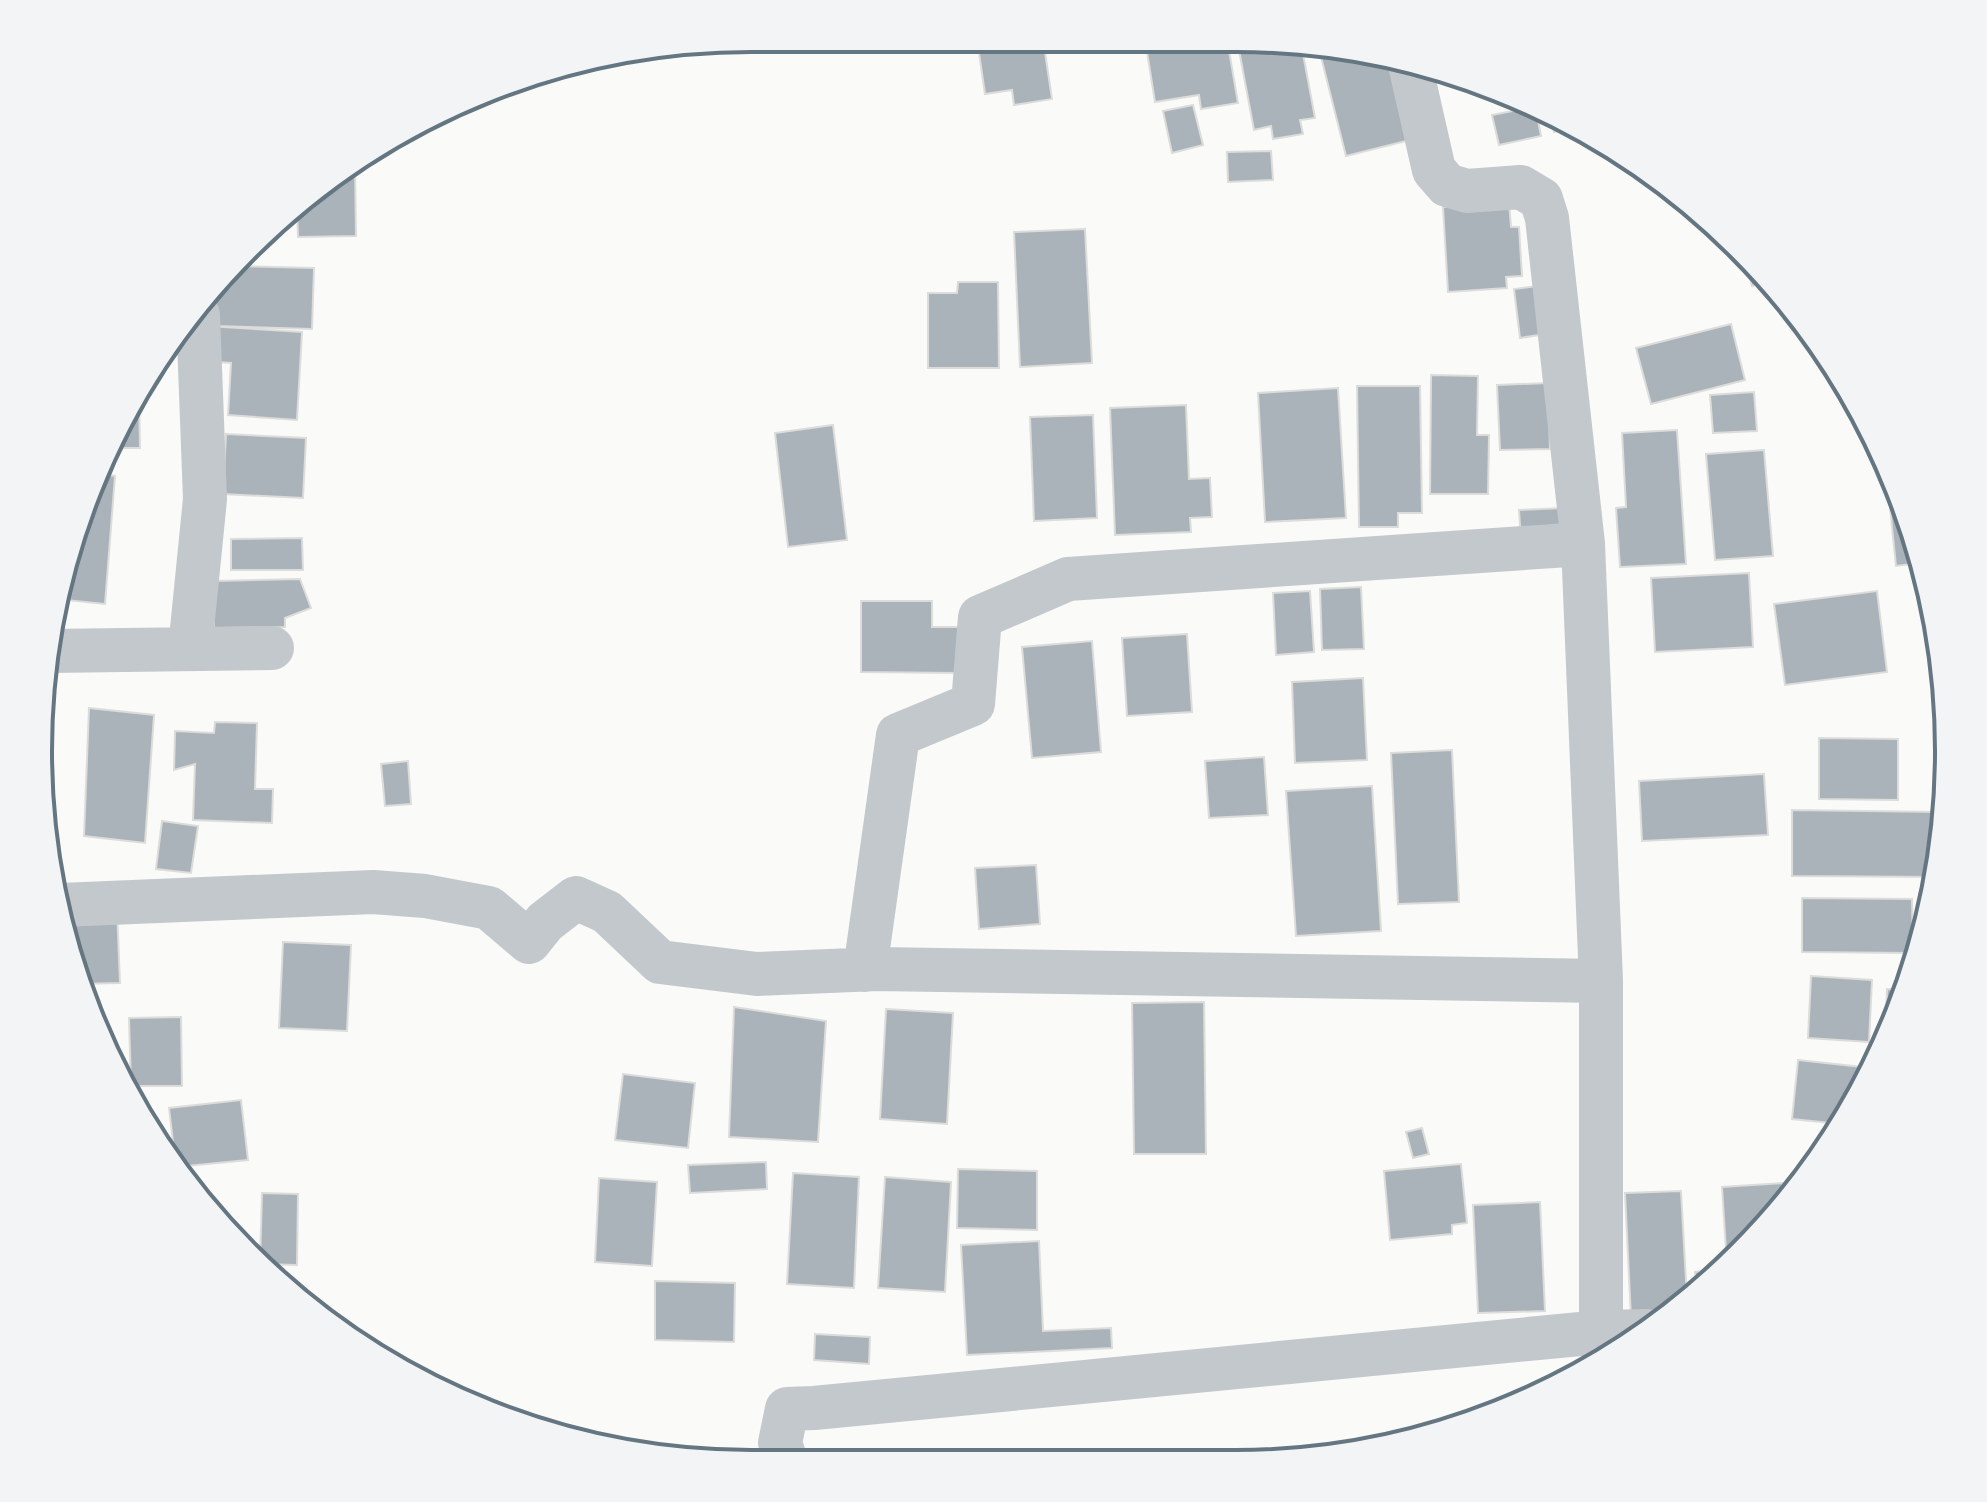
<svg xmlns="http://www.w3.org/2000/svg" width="1987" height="1502" font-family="Jost,sans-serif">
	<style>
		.building { fill: #aab3b9; stroke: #dcdcda; stroke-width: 2 }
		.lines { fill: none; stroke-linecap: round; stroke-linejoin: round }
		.minor { stroke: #c3c8cc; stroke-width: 44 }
		.rim { fill: none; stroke: #657683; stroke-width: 4 }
	</style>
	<rect width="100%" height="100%" fill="#fafaf8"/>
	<path class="building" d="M 977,39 L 1043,39 L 1052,99 L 1014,105 L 1012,90 L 985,94 Z
		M 1145,39 L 1227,39 L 1238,103 L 1201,109 L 1199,95 L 1155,102 Z
		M 1290,41 L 1301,43 L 1315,118 L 1300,120 L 1303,134 L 1273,139 L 1271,126 L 1254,130 L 1239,50 Z
		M 1318,45 L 1393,58 L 1414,139 L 1346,156 Z
		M 1193,105 L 1203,145 L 1172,153 L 1163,111 Z
		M 1523,109 L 1537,115 L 1541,136 L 1499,145 L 1492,115 Z
		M 1551,121 L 1567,129 L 1554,132 Z
		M 1271,151 L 1273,180 L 1228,182 L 1227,152 Z
		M 350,167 L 355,167 L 356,236 L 298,237 L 297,208 Z
		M 1509,203 L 1511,227 L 1519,227 L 1522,276 L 1506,277 L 1507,288 L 1448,292 L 1443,207 Z
		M 1085,229 L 1092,363 L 1020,367 L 1014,232 Z
		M 1743,251 L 1769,281 L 1752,286 Z
		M 233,266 L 314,268 L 312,329 L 215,326 L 216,290 Z
		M 958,282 L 998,282 L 999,368 L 928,368 L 928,293 L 957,293 Z
		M 1545,285 L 1552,333 L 1520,338 L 1514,289 Z
		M 1731,324 L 1745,380 L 1651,404 L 1636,348 Z
		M 207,326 L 302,332 L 297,420 L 228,415 L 231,363 L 204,361 Z
		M 1431,375 L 1478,376 L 1477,435 L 1489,435 L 1488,494 L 1430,494 Z
		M 1548,383 L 1550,449 L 1500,450 L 1497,385 Z
		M 1357,386 L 1420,386 L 1422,513 L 1398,513 L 1398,527 L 1359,527 Z
		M 1338,388 L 1346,518 L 1265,522 L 1258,393 Z
		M 1754,392 L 1757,431 L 1713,433 L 1710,395 Z
		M 139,397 L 140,448 L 107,448 L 112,435 Z
		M 1186,405 L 1189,479 L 1210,478 L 1212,517 L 1190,518 L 1191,532 L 1115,535 L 1110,408 Z
		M 1093,415 L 1097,518 L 1034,521 L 1030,417 Z
		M 833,425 L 847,540 L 788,547 L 775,433 Z
		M 1677,430 L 1686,564 L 1620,567 L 1616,508 L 1626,507 L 1622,433 Z
		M 226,434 L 306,438 L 303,498 L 223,494 Z
		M 1764,450 L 1773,556 L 1715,560 L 1706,454 Z
		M 1885,459 L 1895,478 L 1920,563 L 1896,566 Z
		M 98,474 L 115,476 L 105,604 L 56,599 Z
		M 1563,508 L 1565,538 L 1521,540 L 1519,510 Z
		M 302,538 L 303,570 L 231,570 L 231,539 Z
		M 1749,573 L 1753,647 L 1655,652 L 1651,578 Z
		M 300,579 L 311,608 L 285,618 L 285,627 L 214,628 L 213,581 Z
		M 1361,587 L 1364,649 L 1322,650 L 1320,589 Z
		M 1310,591 L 1314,652 L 1276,655 L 1273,593 Z
		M 1877,591 L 1887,672 L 1785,685 L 1774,604 Z
		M 861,601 L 932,601 L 932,627 L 961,627 L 961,673 L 861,672 Z
		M 1187,634 L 1192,712 L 1127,716 L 1122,638 Z
		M 1092,641 L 1101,752 L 1032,758 L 1022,647 Z
		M 1363,678 L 1367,760 L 1295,763 L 1292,682 Z
		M 89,708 L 154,715 L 145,843 L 84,836 Z
		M 45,719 L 51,720 L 47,789 L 40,788 Z
		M 215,722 L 257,723 L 255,789 L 273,789 L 272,823 L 193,820 L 195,764 L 174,770 L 175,731 L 214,733 Z
		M 1819,738 L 1898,739 L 1898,800 L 1819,799 Z
		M 1452,750 L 1459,902 L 1398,904 L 1391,753 Z
		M 1264,757 L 1268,815 L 1209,818 L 1205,761 Z
		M 408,761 L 411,804 L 385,806 L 381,764 Z
		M 1764,774 L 1768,835 L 1642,841 L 1639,781 Z
		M 1372,786 L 1381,931 L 1296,936 L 1286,791 Z
		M 1792,810 L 1939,812 L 1939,850 L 1937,877 L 1792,876 Z
		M 162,821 L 198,826 L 191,873 L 156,869 Z
		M 1036,865 L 1040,924 L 979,929 L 975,868 Z
		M 1802,898 L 1912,899 L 1913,953 L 1802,952 Z
		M 117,910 L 120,983 L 78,984 L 62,912 Z
		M 283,942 L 351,945 L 347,1031 L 279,1028 Z
		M 1811,976 L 1872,980 L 1869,1042 L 1808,1038 Z
		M 1887,989 L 1905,990 L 1895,1023 L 1885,1043 Z
		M 1204,1002 L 1206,1154 L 1134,1154 L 1132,1003 Z
		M 734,1007 L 826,1021 L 818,1142 L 729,1137 Z
		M 886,1009 L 953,1013 L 947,1124 L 880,1119 Z
		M 181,1017 L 182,1086 L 131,1086 L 129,1018 Z
		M 1798,1060 L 1862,1067 L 1859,1090 L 1841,1124 L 1792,1119 Z
		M 623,1074 L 695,1083 L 688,1148 L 615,1140 Z
		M 241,1100 L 248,1160 L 176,1167 L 169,1108 Z
		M 1422,1128 L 1429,1154 L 1413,1158 L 1406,1132 Z
		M 766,1162 L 767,1189 L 690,1193 L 688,1165 Z
		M 1461,1164 L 1467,1223 L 1452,1225 L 1452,1234 L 1390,1240 L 1384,1171 Z
		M 958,1169 L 1037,1171 L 1037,1230 L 957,1228 Z
		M 793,1173 L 859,1177 L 854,1288 L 787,1284 Z
		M 885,1177 L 951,1182 L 945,1292 L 878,1288 Z
		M 599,1178 L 657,1182 L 652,1266 L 595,1262 Z
		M 1782,1183 L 1784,1202 L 1740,1255 L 1727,1266 L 1722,1187 Z
		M 1681,1191 L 1687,1299 L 1665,1317 L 1631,1318 L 1625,1193 Z
		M 262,1193 L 298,1194 L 297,1265 L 260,1264 Z
		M 1540,1202 L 1545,1311 L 1478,1313 L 1473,1205 Z
		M 1039,1241 L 1043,1331 L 1111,1328 L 1112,1348 L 967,1355 L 961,1245 Z
		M 1715,1270 L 1716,1275 L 1697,1290 L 1695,1272 Z
		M 655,1281 L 735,1283 L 734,1342 L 655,1340 Z
		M 815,1334 L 870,1337 L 869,1364 L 814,1360 Z"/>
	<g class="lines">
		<path class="minor" d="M 1409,60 L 1434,170 L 1447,185 L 1467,191 L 1521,187 L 1541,199 L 1547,218 L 1583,544 L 1601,981 L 1601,1332
			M 190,649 L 205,499 L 198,315
			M 49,651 L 272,648
			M 61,905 L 373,892 L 425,896 L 489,908 L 529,942 L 545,922 L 576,898 L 607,912 L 660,962 L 757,974 L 878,969 L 1601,981
			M 865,970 L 898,735 L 973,704 L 980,617 L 1068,579 L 1583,544
			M 785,1458 L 780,1443 L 787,1409 L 814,1408 L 1601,1332 L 1648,1331"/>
	</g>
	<path d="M0 0H1987V1502H0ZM751 52H1236A699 699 0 0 1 1935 751V751A699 699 0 0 1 1236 1450H751A699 699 0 0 1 52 751V751A699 699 0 0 1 751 52Z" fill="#f3f4f5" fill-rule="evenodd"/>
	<path class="rim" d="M751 52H1236A699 699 0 0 1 1935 751V751A699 699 0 0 1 1236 1450H751A699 699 0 0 1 52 751V751A699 699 0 0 1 751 52Z"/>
</svg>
